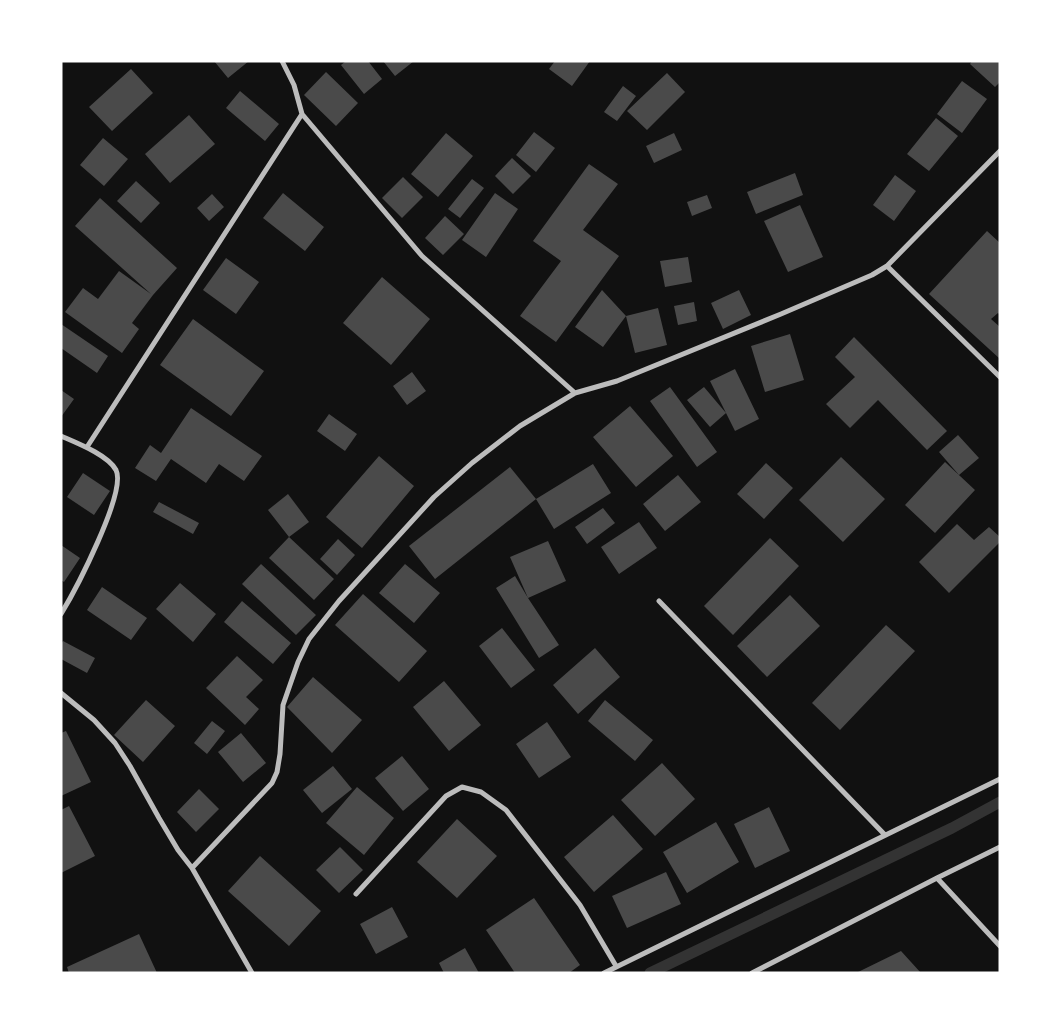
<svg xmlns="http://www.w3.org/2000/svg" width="1061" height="1034" font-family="Figtree,sans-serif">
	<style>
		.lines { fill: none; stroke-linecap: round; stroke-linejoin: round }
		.stream { stroke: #333; stroke-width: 11 }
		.building { fill: #4a4a4a }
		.minor { stroke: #bcbcbc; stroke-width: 5 }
	</style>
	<rect width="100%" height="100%" fill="#111"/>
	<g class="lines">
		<path class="stream" d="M 650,973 L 952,828 L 1000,802"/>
	</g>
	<path class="building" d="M 214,61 L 249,61 L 228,78 Z
		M 346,61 L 368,61 L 382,79 L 364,94 L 341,65 Z
		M 383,61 L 414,61 L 395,76 Z
		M 555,61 L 590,61 L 572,86 L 549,69 Z
		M 972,61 L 1000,61 L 1000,82 L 995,87 L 970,64 Z
		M 131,69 L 153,93 L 112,131 L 89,107 Z
		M 326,72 L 358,103 L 336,126 L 304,95 Z
		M 667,73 L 685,92 L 647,130 L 627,111 Z
		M 962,81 L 987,99 L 962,133 L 937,114 Z
		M 623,86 L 636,96 L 617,121 L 604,112 Z
		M 240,91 L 279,124 L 265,141 L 226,108 Z
		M 189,115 L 215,144 L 170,183 L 145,154 Z
		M 936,118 L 958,136 L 929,171 L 907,154 Z
		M 534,132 L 555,148 L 536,172 L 516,155 Z
		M 446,133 L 473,156 L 438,197 L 411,174 Z
		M 674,133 L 682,150 L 654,163 L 646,146 Z
		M 103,138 L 128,159 L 104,186 L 80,165 Z
		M 512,158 L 531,176 L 513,194 L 495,176 Z
		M 589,164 L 618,184 L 583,230 L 619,256 L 556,342 L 520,316 L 561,261 L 533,241 Z
		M 795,173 L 803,195 L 756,214 L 747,192 Z
		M 895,175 L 916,191 L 894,221 L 873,205 Z
		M 403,177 L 423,197 L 402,218 L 382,198 Z
		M 472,179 L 484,188 L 460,218 L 448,209 Z
		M 136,181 L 160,203 L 141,223 L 117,201 Z
		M 283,193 L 324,227 L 305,251 L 263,218 Z
		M 495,193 L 518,209 L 486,257 L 462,240 Z
		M 212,194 L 224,207 L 209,221 L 197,208 Z
		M 707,195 L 712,208 L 692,216 L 687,202 Z
		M 100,198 L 177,268 L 153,295 L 132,323 L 139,329 L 122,353 L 65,312 L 83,288 L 98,299 L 119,271 L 151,294 L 75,226 Z
		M 800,205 L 823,257 L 788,272 L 764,221 Z
		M 445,216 L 464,234 L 443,255 L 425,238 Z
		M 987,231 L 1000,243 L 1000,315 L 998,313 L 991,319 L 1000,327 L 1000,359 L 929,294 Z
		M 688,257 L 692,282 L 665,287 L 660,261 Z
		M 226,258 L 259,282 L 236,314 L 203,290 Z
		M 382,277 L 430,319 L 391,365 L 343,323 Z
		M 602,290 L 626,316 L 603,347 L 575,327 Z
		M 739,290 L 751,315 L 723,329 L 711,303 Z
		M 694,302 L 697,321 L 678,325 L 674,306 Z
		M 658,308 L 667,345 L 635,353 L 626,316 Z
		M 193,319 L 264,371 L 231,416 L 160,365 Z
		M 61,324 L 108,356 L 97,373 L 61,348 Z
		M 790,334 L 804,380 L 765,392 L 751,346 Z
		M 854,337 L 947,431 L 927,450 L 878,400 L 850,428 L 826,404 L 855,377 L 835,357 Z
		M 735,369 L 759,419 L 735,431 L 710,381 Z
		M 412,372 L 426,391 L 407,405 L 393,386 Z
		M 670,387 L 717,452 L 697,467 L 650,401 Z
		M 704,387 L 726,413 L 710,427 L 687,400 Z
		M 61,390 L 74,399 L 61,417 Z
		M 630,406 L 673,456 L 636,487 L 593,437 Z
		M 191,408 L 262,456 L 244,481 L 219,464 L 206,483 L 171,459 L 156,481 L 135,468 L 150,445 L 161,453 Z
		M 329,414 L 357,434 L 345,451 L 317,431 Z
		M 958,435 L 979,458 L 959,475 L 939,452 Z
		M 379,456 L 414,486 L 362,548 L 326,517 Z
		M 841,457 L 885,499 L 843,542 L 799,500 Z
		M 945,462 L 975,490 L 935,533 L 905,505 Z
		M 766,463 L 793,488 L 764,519 L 737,494 Z
		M 593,464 L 611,493 L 554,529 L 536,499 Z
		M 510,467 L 536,499 L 435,579 L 409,546 Z
		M 83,473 L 110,491 L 94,515 L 67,497 Z
		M 678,475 L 701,502 L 665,531 L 643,504 Z
		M 288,494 L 309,522 L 289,537 L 268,510 Z
		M 159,502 L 199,523 L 193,534 L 153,512 Z
		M 603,508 L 615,523 L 587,544 L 575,527 Z
		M 639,522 L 657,548 L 619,574 L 601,547 Z
		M 957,524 L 974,540 L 989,527 L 1000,537 L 1000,542 L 949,593 L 919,562 Z
		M 289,537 L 334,579 L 314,600 L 269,558 Z
		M 770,538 L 799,566 L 733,635 L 704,606 Z
		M 338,539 L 355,555 L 337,575 L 320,559 Z
		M 548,541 L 566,581 L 528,598 L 559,645 L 539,658 L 496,588 L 515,576 L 528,598 L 510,557 Z
		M 61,545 L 80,558 L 64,582 L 61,580 Z
		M 261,564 L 316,615 L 296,635 L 242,584 Z
		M 405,564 L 440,593 L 414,623 L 379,593 Z
		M 180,583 L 216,614 L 193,642 L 156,609 Z
		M 102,587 L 147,618 L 131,640 L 87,610 Z
		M 363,594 L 427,651 L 399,682 L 335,625 Z
		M 790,595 L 820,626 L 767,677 L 737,646 Z
		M 242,601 L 291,643 L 273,664 L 224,622 Z
		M 886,625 L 915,651 L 840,730 L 812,703 Z
		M 502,628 L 535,670 L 511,688 L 479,646 Z
		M 63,641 L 95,658 L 87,673 L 61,659 L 61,644 Z
		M 595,648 L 620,677 L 578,714 L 553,685 Z
		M 237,656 L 263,680 L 246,697 L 259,709 L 245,725 L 206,688 Z
		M 313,677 L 362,720 L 332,753 L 287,707 Z
		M 444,681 L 481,725 L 449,751 L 413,707 Z
		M 146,700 L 175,726 L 143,762 L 114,735 Z
		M 605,700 L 653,740 L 635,761 L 588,721 Z
		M 212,721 L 225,731 L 207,754 L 194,743 Z
		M 547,722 L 571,757 L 539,778 L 516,744 Z
		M 66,731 L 91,782 L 61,796 L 61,733 Z
		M 241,733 L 266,763 L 243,782 L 218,752 Z
		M 402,756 L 429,789 L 403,811 L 375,778 Z
		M 662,763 L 695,799 L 655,836 L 621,800 Z
		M 333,766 L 352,789 L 322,813 L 303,790 Z
		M 357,787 L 394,818 L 364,855 L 326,823 Z
		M 199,789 L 219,809 L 196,832 L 177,812 Z
		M 69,806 L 95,856 L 61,873 L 61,810 Z
		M 769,807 L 790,851 L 755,868 L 734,824 Z
		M 613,815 L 643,849 L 594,892 L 564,857 Z
		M 457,819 L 497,856 L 457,898 L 417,862 Z
		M 716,822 L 739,862 L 687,893 L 663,852 Z
		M 340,847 L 363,870 L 339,893 L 316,870 Z
		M 260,856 L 321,911 L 289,946 L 228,891 Z
		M 666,872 L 681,904 L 627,928 L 612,896 Z
		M 534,898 L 580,965 L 569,973 L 515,973 L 486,930 Z
		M 392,907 L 408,937 L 376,954 L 360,924 Z
		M 139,934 L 157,973 L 69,973 L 67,967 Z
		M 465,948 L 479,973 L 444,973 L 439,963 Z
		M 901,951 L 921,973 L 856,973 Z"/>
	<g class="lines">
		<path class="minor" d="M 282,61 L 294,85 L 302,114 L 422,256 L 575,393
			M 887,266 L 1000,377
			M 61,436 C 77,443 108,455 116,470 C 127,492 75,591 61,614
			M 87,447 L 302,114
			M 659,601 L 885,835
			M 61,693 L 94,720 L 115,743 L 130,766 L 159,818 L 178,850 L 192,868 L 252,973
			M 192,868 L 272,783 L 277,772 L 280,754 L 283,705 L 298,662 L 309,639 L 339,601 L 434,497 L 472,463 L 520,426 L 575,393 L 617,381 L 781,314 L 872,275 L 887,266 L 1000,151
			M 937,878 L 1000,946
			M 356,894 L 446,796 L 462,787 L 481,792 L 506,810 L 580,905 L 616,966
			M 604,973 L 1000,779
			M 752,973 L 937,878 L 1000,847"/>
	</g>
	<rect width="1061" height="1034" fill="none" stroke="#ffffff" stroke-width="125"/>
</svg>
